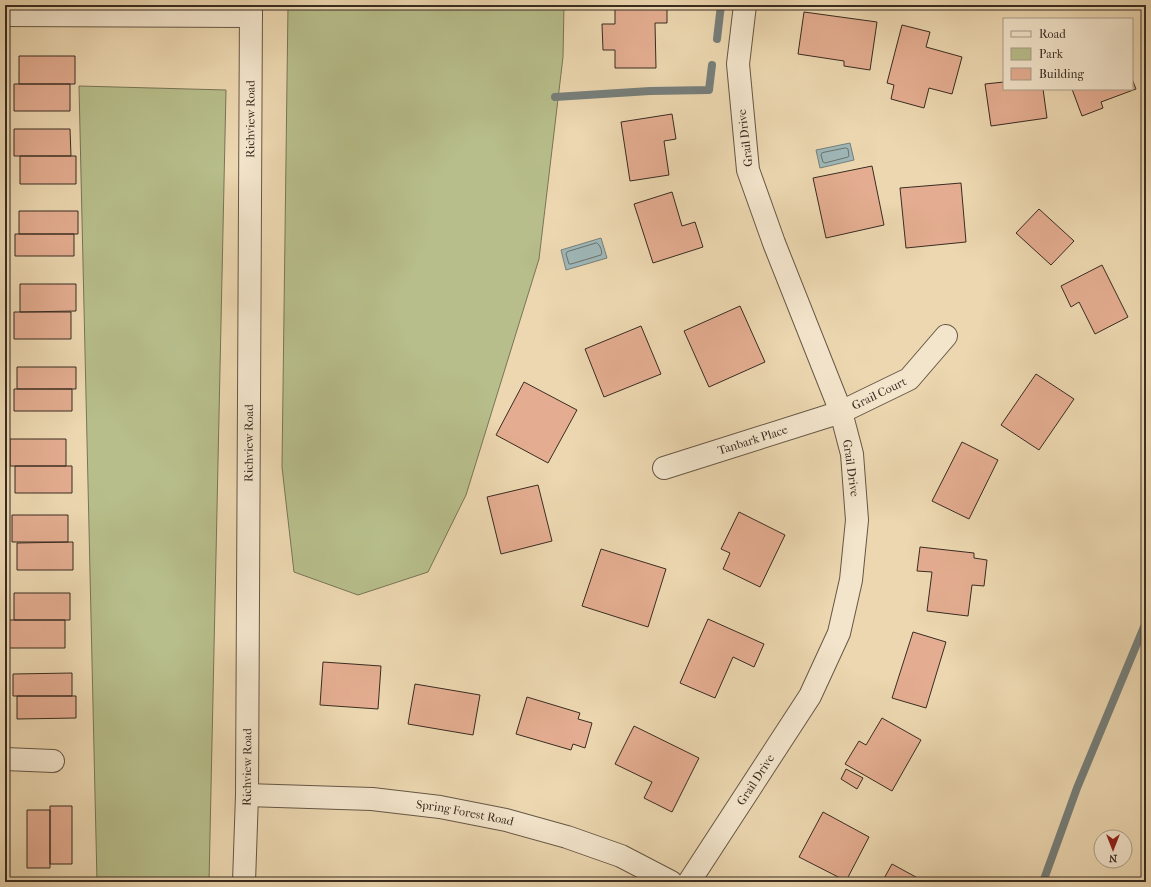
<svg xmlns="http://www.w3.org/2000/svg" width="1151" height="887" font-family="'IM FELL French Canon',serif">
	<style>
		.green { fill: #b7be8b; stroke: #787556 }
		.water { fill: #9eb7b7; stroke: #767f7b }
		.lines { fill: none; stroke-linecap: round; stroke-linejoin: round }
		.shore { stroke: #6c726c; stroke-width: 1 }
		.stream { stroke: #767f7b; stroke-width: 8 }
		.building { fill: #e4ad91; stroke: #392c20 }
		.minor-casing { stroke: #665744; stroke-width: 24 }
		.minor { stroke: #f3e5cc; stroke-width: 22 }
		.labels { text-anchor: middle; stroke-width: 4; stroke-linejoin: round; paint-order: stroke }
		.street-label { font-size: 12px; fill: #392c20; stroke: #f3e5cc }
	</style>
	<rect width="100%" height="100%" fill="#ecd7b0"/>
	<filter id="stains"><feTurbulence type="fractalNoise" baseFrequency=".005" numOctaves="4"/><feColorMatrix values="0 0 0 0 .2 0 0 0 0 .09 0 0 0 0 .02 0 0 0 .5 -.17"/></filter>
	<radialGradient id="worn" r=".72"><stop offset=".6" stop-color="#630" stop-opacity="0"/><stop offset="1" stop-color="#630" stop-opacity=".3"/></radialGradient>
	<path class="green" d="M 288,5 L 564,5 L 563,57 L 539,259 L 466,495 L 428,572 L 358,595 L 294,572 L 282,467 Z
		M 79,86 L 226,90 L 209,882 L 97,882 Z"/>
	<path class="water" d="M 850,143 L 854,160 L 820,168 L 816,150 Z
		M 601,238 L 607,258 L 566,270 L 561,250 Z"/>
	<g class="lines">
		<path class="shore" d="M 846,148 L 848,149 L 849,156 L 848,157 L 825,163 L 823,162 L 821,155 L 822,153 Z
			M 597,243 C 600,245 603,252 601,255 L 571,264 L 569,264 L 566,254 L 567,252 Z"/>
		<path class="stream" d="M 717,39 L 721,5
			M 555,97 L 650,91 L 709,90 L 712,65
			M 1043,882 L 1077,788 L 1146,622"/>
	</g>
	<path class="building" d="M 615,5 L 667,5 L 667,23 L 655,23 L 656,68 L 615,68 L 615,50 L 603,50 L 602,24 L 615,24 Z
		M 804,12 L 877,22 L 870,70 L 844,66 L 844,61 L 798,54 Z
		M 902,25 L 930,32 L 926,47 L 962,57 L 952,94 L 929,88 L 924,108 L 891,99 L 894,85 L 887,83 Z
		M 19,56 L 75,56 L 75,84 L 19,84 Z
		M 1132,79 L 1136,89 L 1101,102 L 1103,108 L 1082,116 L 1072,89 L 1132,89 Z
		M 1004,82 L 1004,89 L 1043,89 L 1047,118 L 991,126 L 985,84 Z
		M 14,84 L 70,84 L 70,111 L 14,111 Z
		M 672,114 L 676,139 L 664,141 L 669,175 L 630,181 L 621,122 Z
		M 14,129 L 70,129 L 71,156 L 14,156 Z
		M 20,156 L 76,156 L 76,184 L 20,184 Z
		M 872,166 L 884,225 L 826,238 L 813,178 Z
		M 961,183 L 966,242 L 906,248 L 900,188 Z
		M 672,192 L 682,226 L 695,222 L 703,247 L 653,263 L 634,204 Z
		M 1039,209 L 1074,241 L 1051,265 L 1016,233 Z
		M 19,211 L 78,211 L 78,234 L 19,234 Z
		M 15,234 L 74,234 L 74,256 L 15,256 Z
		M 1102,265 L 1128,317 L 1095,334 L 1079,302 L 1071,307 L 1061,286 Z
		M 20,284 L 76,284 L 76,311 L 20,312 Z
		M 740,306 L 765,362 L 709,387 L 684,331 Z
		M 14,312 L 71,312 L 71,339 L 14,339 Z
		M 641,326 L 661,374 L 604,397 L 585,349 Z
		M 17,367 L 76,367 L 76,389 L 17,389 Z
		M 1036,374 L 1074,399 L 1039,450 L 1001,425 Z
		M 524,382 L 577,410 L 548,463 L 496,435 Z
		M 14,389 L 72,389 L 72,411 L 14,411 Z
		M 10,439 L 66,439 L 66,466 L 10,466 Z
		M 962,442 L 998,460 L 969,519 L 932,501 Z
		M 15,466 L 72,466 L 72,493 L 15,493 Z
		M 538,485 L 552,541 L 501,554 L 487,497 Z
		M 739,512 L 785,535 L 760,587 L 723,569 L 730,553 L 721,549 Z
		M 12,515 L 68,515 L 68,542 L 12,542 Z
		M 73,542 L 73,570 L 17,570 L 17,543 Z
		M 920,547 L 974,553 L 974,558 L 987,560 L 984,586 L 972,585 L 968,616 L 927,611 L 932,572 L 917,571 Z
		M 601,549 L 666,569 L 648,627 L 582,606 Z
		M 14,593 L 70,593 L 70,620 L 14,620 Z
		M 708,619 L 764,644 L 754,667 L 733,657 L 715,698 L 680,683 Z
		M 8,620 L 65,620 L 65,648 L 8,648 Z
		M 913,632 L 946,642 L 926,708 L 892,698 Z
		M 323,662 L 381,666 L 378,709 L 320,705 Z
		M 72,673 L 72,696 L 13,696 L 13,674 Z
		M 415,684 L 480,695 L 473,735 L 408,724 Z
		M 17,696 L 76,696 L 76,718 L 17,719 Z
		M 527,697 L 580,713 L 578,719 L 592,723 L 585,748 L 573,744 L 571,750 L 516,734 Z
		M 882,718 L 921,740 L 892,791 L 845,764 L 859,741 L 866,745 Z
		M 634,726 L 699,758 L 672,812 L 644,798 L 652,782 L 615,764 Z
		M 846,769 L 863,778 L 857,789 L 841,779 Z
		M 50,806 L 72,806 L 72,864 L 50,864 Z
		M 27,810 L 50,810 L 50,868 L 27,868 Z
		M 823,812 L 869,837 L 846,881 L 799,857 Z
		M 892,864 L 925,882 L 882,882 Z"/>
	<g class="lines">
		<defs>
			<g id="minor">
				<path d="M 5,15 L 251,16"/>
				<path id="s1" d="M 664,468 L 841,412 L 909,379 L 946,336"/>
				<path d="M 5,759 L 53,761"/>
				<path id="s2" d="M 247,795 L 372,799 L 440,807 L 506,820 L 567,837 L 621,856 L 671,882"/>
				<path id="s3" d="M 244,882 L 247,795 L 251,5"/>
				<path id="s4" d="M 689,882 L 810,696 L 839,633 L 851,580 L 857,520 L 852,454 L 841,412 L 774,243 L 748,170 L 738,64 L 745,5"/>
			</g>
		</defs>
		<use href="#minor" class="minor-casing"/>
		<use href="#minor" class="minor"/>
	</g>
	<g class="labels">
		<g class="street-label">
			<text dy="4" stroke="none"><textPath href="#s3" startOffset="763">Richview Road</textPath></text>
			<text transform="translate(745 138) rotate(-97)" y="4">Grail Drive</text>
			<text dy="4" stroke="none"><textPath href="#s1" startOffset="228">Grail Court</textPath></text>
			<text dy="4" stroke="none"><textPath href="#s1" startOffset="93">Tanbark Place</textPath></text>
			<text dy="4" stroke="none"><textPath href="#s3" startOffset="439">Richview Road</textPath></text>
			<text transform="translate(851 468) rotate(82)" y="4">Grail Drive</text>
			<text dy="4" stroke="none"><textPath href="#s3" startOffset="115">Richview Road</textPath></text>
			<text dy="4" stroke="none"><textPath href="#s4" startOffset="122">Grail Drive</textPath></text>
			<text dy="4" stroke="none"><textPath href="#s2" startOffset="219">Spring Forest Road</textPath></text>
		</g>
	</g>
	<rect width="1151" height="887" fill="none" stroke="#ecd7b0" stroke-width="20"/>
	<rect x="6" y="6" width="1139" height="875" fill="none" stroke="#392c20" stroke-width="2"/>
	<rect x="10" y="10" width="1131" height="867" fill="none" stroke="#392c20"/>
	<rect x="1003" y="18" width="130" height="72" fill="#f3e5cc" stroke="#a99b87"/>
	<rect x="1011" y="31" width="20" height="6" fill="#f3e5cc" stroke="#a99b87"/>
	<text x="1039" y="38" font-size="12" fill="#392c20">Road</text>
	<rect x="1011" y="48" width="20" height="12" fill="#b7be8b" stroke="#a99b87"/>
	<text x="1039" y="58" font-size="12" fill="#392c20">Park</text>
	<rect x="1011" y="68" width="20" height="12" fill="#e4ad91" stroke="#a99b87"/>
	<text x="1039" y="78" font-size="12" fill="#392c20">Building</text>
	<g transform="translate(1113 849) rotate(180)"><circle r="19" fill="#f3e5cc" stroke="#a99b87"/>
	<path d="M0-3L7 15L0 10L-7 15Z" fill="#8f2418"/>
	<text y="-6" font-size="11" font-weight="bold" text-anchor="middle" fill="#392c20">N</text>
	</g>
	<rect width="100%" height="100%" filter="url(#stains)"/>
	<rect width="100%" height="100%" fill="url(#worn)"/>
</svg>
